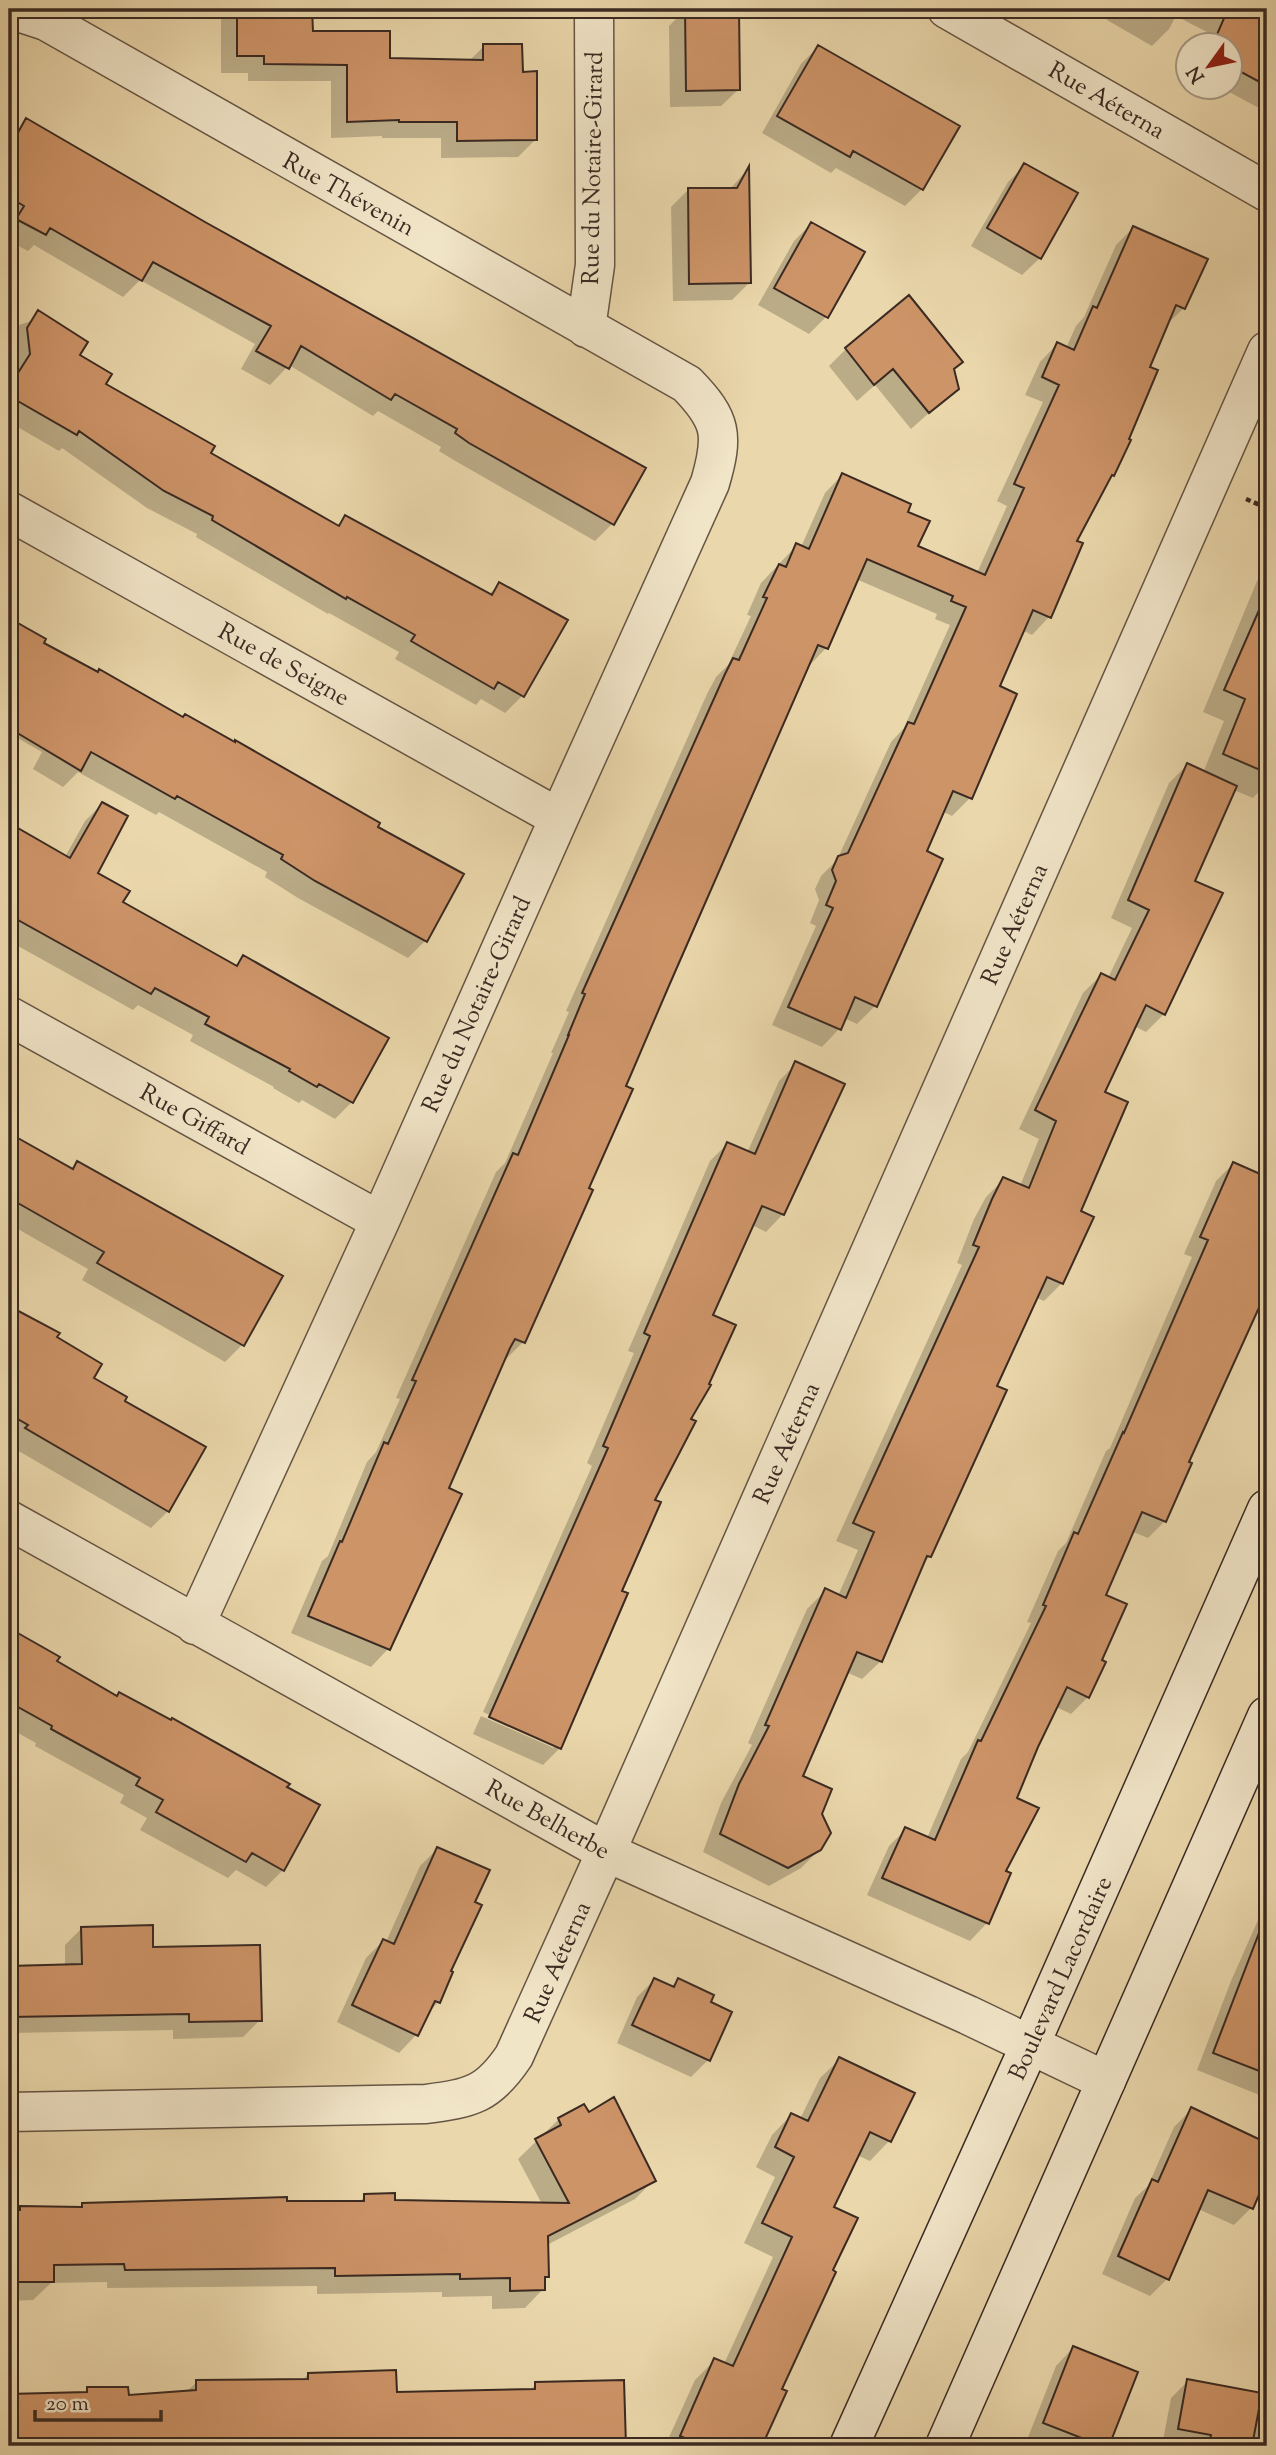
<svg xmlns="http://www.w3.org/2000/svg" width="1276" height="2455" font-family="'Sorts Mill Goudy',serif">
	<style>
		.shadow { fill: #0003 }
		.building { fill: #cd9468; stroke: #3a2a22; stroke-width: 2 }
		.lines { fill: none; stroke-linecap: round; stroke-linejoin: round }
		.street-casing { stroke: #654; stroke-width: 41 }
		.secondary-casing { stroke: #3a2a22; stroke-width: 41 }
		.path { stroke: #3a2a22; stroke-width: 4.5; stroke-dasharray: 5 3.5; stroke-linecap: butt }
		.street { stroke: #f1e5c8; stroke-width: 38 }
		.secondary { stroke: #f1e5c8; stroke-width: 38 }
		.labels { text-anchor: middle; stroke-width: 5; stroke-linejoin: round; paint-order: stroke }
		.street-label { font-size: 24px; fill: #3a2a22; stroke: #f1e5c8 }
	</style>
	<rect width="100%" height="100%" fill="#ead7ab"/>
	<filter id="stains"><feTurbulence type="fractalNoise" baseFrequency=".00286" numOctaves="4"/><feColorMatrix values="0 0 0 0 .2 0 0 0 0 .09 0 0 0 0 .02 0 0 0 .5 -.17"/></filter>
	<radialGradient id="worn" r=".72"><stop offset=".6" stop-color="#630" stop-opacity="0"/><stop offset="1" stop-color="#630" stop-opacity=".3"/></radialGradient>
	<path class="shadow" d="M 144,9 L 192,9 L 184,17 L 144,17 Z
		M 221,9 L 311,9 L 311,33 L 388,60 L 469,61 L 484,46 L 521,74 L 535,140 L 518,157 L 441,158 L 441,138 L 382,138 L 382,136 L 331,138 L 331,81 L 248,81 L 248,73 L 221,73 Z
		M 686,9 L 737,9 L 739,89 L 721,106 L 670,107 L 669,26 Z
		M 1113,9 L 1267,9 L 1267,98 L 1257,107 L 1222,88 L 1230,88 L 1230,46 L 1203,46 L 1209,33 L 1176,16 L 1169,29 L 1152,46 L 1107,20 Z
		M 818,47 L 922,189 L 905,206 L 836,168 L 831,173 L 762,133 L 801,64 Z
		M 27,120 L 612,524 L 595,541 L 452,459 L 439,451 L 441,447 L 378,411 L 373,416 L 289,365 L 270,385 L 241,369 L 255,344 L 140,280 L 123,297 L 34,245 L 28,251 L 9,241 L 9,139 Z
		M 1025,165 L 1040,258 L 1022,275 L 971,246 L 1008,182 Z
		M 747,170 L 749,283 L 732,300 L 673,301 L 671,207 L 688,190 L 730,189 Z
		M 811,224 L 826,317 L 809,334 L 758,305 L 794,241 Z
		M 1133,228 L 1184,308 L 1165,326 L 1147,368 L 1113,475 L 1108,479 L 1075,541 L 1049,617 L 1032,635 L 1022,630 L 997,687 L 970,798 L 952,816 L 943,812 L 925,852 L 875,1006 L 857,1024 L 844,1018 L 839,1029 L 822,1047 L 772,1025 L 816,926 L 810,923 L 819,900 L 815,889 L 821,876 L 837,860 L 891,742 L 904,728 L 950,625 L 935,619 L 937,614 L 856,579 L 826,648 L 809,666 L 624,1087 L 523,1342 L 505,1360 L 503,1359 L 446,1489 L 460,1495 L 388,1649 L 371,1667 L 291,1633 L 322,1561 L 328,1556 L 367,1462 L 376,1452 L 400,1399 L 396,1398 L 496,1172 L 505,1163 L 553,1053 L 551,1053 L 569,1012 L 566,1011 L 707,694 L 716,677 L 728,665 L 751,616 L 747,615 L 761,583 L 797,545 L 801,547 L 825,493 L 842,475 L 906,512 L 916,547 L 977,573 L 1007,506 L 997,501 L 1043,402 L 1025,395 L 1040,362 L 1057,344 L 1066,348 L 1076,326 L 1084,317 L 1116,245 Z
		M 909,298 L 957,388 L 911,429 L 875,385 L 857,401 L 829,366 L 846,349 Z
		M 45,317 L 104,385 L 209,454 L 336,527 L 346,517 L 488,595 L 500,584 L 565,621 L 522,696 L 505,713 L 481,699 L 476,705 L 395,659 L 399,652 L 329,613 L 328,614 L 196,537 L 197,534 L 147,508 L 62,448 L 59,451 L 9,422 L 9,328 Z
		M 1267,568 L 1267,783 L 1253,798 L 1234,790 L 1193,882 L 1164,1014 L 1146,1032 L 1134,1026 L 1103,1093 L 1079,1212 L 1062,1283 L 1044,1301 L 1035,1297 L 995,1387 L 930,1556 L 922,1564 L 881,1661 L 862,1679 L 846,1672 L 800,1777 L 820,1814 L 820,1849 L 801,1868 L 769,1886 L 703,1852 L 721,1803 L 752,1745 L 748,1743 L 807,1609 L 825,1591 L 838,1596 L 858,1550 L 836,1541 L 962,1265 L 957,1263 L 974,1219 L 986,1197 L 1004,1179 L 1020,1186 L 1039,1139 L 1019,1129 L 1083,993 L 1101,975 L 1108,978 L 1132,928 L 1111,918 L 1169,783 L 1187,765 L 1203,773 L 1224,721 L 1203,712 L 1257,581 Z
		M 9,620 L 44,639 L 41,644 L 376,828 L 425,941 L 408,958 L 298,898 L 265,877 L 267,872 L 159,812 L 156,815 L 78,772 L 63,787 L 33,769 L 42,752 L 9,733 Z
		M 102,804 L 96,873 L 121,903 L 234,967 L 243,958 L 352,1102 L 335,1119 L 302,1100 L 299,1103 L 273,1088 L 274,1087 L 190,1041 L 193,1035 L 138,1005 L 133,1010 L 9,941 L 9,826 L 65,857 L 85,821 Z
		M 796,1064 L 783,1214 L 766,1232 L 752,1225 L 711,1316 L 689,1419 L 653,1501 L 560,1748 L 543,1765 L 473,1734 L 481,1716 L 554,1748 L 554,1744 L 483,1712 L 592,1466 L 587,1463 L 634,1353 L 628,1351 L 710,1161 L 727,1144 L 747,1153 L 779,1081 Z
		M 9,1126 L 15,1130 L 11,1136 L 71,1170 L 77,1164 L 242,1345 L 225,1362 L 82,1280 L 88,1269 L 9,1224 Z
		M 1233,1164 L 1267,1179 L 1267,1283 L 1187,1463 L 1165,1521 L 1148,1538 L 1131,1531 L 1104,1596 L 1099,1661 L 1088,1697 L 1071,1714 L 1056,1707 L 1014,1799 L 1004,1872 L 1009,1874 L 987,1923 L 970,1941 L 867,1895 L 889,1846 L 906,1829 L 927,1838 L 961,1759 L 968,1752 L 1031,1623 L 1027,1622 L 1058,1551 L 1066,1543 L 1106,1451 L 1110,1448 L 1192,1257 L 1184,1254 L 1216,1181 Z
		M 9,1307 L 57,1334 L 55,1338 L 91,1379 L 123,1401 L 168,1511 L 151,1528 L 10,1446 L 12,1442 L 9,1441 Z
		M 9,1630 L 57,1657 L 55,1662 L 283,1870 L 266,1887 L 236,1870 L 228,1878 L 140,1830 L 147,1818 L 120,1803 L 124,1795 L 35,1746 L 36,1743 L 9,1728 Z
		M 437,1849 L 449,1972 L 438,2002 L 428,2013 L 416,2035 L 399,2053 L 337,2022 L 366,1958 L 383,1941 L 386,1942 L 420,1866 Z
		M 1267,1906 L 1267,2098 L 1197,2070 L 1231,1981 L 1262,1911 Z
		M 82,1928 L 151,1949 L 260,2020 L 243,2037 L 173,2039 L 173,2030 L 9,2033 L 9,1967 L 65,1966 L 65,1945 Z
		M 654,1980 L 671,1987 L 678,1980 L 708,2003 L 708,2060 L 691,2077 L 617,2043 L 637,1997 Z
		M 840,2059 L 889,2141 L 870,2161 L 857,2155 L 832,2208 L 831,2271 L 780,2390 L 785,2392 L 760,2446 L 665,2446 L 695,2380 L 715,2360 L 724,2364 L 773,2257 L 744,2243 L 775,2177 L 756,2167 L 772,2135 L 791,2115 L 800,2119 L 820,2078 Z
		M 1191,2110 L 1267,2145 L 1267,2172 L 1251,2208 L 1234,2225 L 1198,2209 L 1167,2279 L 1150,2296 L 1102,2274 L 1135,2198 L 1148,2186 L 1174,2127 Z
		M 589,2114 L 654,2180 L 635,2199 L 547,2245 L 547,2277 L 543,2281 L 543,2289 L 525,2308 L 492,2309 L 492,2296 L 442,2297 L 442,2292 L 317,2294 L 317,2286 L 107,2288 L 107,2282 L 51,2283 L 33,2300 L 9,2301 L 9,2212 L 17,2212 L 21,2208 L 79,2209 L 82,2205 L 359,2202 L 365,2196 L 394,2201 L 542,2204 L 518,2159 L 559,2119 Z
		M 1073,2348 L 1136,2373 L 1107,2446 L 1042,2446 L 1027,2440 L 1056,2366 Z
		M 308,2374 L 395,2394 L 529,2391 L 536,2384 L 622,2382 L 624,2446 L 9,2446 L 9,2396 L 83,2394 L 88,2389 L 127,2397 L 186,2392 L 197,2382 L 302,2381 Z
		M 1188,2381 L 1265,2395 L 1267,2391 L 1267,2446 L 1162,2446 L 1171,2398 Z"/>
	<path class="building" d="M 237,9 L 312,9 L 313,31 L 390,31 L 390,58 L 483,60 L 483,44 L 522,44 L 523,72 L 537,71 L 537,140 L 457,141 L 457,122 L 399,122 L 399,120 L 347,122 L 347,65 L 264,64 L 264,56 L 237,56 Z
		M 685,9 L 739,9 L 740,90 L 686,91 Z
		M 1228,9 L 1267,9 L 1267,86 L 1230,66 L 1230,46 L 1212,46 Z
		M 818,45 L 960,126 L 923,190 L 853,151 L 850,157 L 777,116 Z
		M 26,118 L 205,222 L 646,468 L 614,525 L 469,443 L 455,433 L 457,429 L 395,394 L 391,400 L 301,346 L 289,369 L 256,351 L 271,326 L 153,262 L 142,281 L 50,228 L 46,235 L 16,219 L 24,206 L 9,197 L 9,149 Z
		M 1024,163 L 1078,193 L 1041,259 L 987,228 Z
		M 749,166 L 751,283 L 689,284 L 688,188 L 737,188 Z
		M 811,222 L 865,252 L 828,318 L 774,288 Z
		M 1133,226 L 1208,259 L 1185,309 L 1176,305 L 1150,367 L 1158,370 L 1129,439 L 1131,440 L 1114,476 L 1112,475 L 1077,541 L 1083,543 L 1051,618 L 1033,610 L 1000,686 L 1017,694 L 972,799 L 953,791 L 927,851 L 943,859 L 877,1007 L 855,997 L 841,1030 L 788,1007 L 833,908 L 826,905 L 836,881 L 832,870 L 838,856 L 848,853 L 908,722 L 914,724 L 966,607 L 951,601 L 953,596 L 867,559 L 828,649 L 818,645 L 668,988 L 626,1086 L 633,1089 L 589,1188 L 593,1190 L 525,1343 L 515,1339 L 510,1348 L 449,1488 L 462,1494 L 390,1650 L 308,1616 L 340,1541 L 342,1542 L 384,1442 L 388,1444 L 416,1381 L 412,1380 L 513,1153 L 518,1155 L 569,1035 L 568,1035 L 585,994 L 582,993 L 725,674 L 733,658 L 739,660 L 767,598 L 763,597 L 779,564 L 786,567 L 796,543 L 809,549 L 842,473 L 911,504 L 908,512 L 930,521 L 918,546 L 985,575 L 1024,488 L 1014,484 L 1059,385 L 1042,377 L 1057,342 L 1074,350 L 1093,306 L 1097,308 Z
		M 909,295 L 963,362 L 954,369 L 959,389 L 929,413 L 893,369 L 874,385 L 845,348 Z
		M 38,310 L 88,342 L 80,355 L 112,374 L 106,384 L 215,446 L 211,453 L 339,526 L 345,515 L 492,595 L 499,582 L 568,620 L 524,697 L 498,682 L 494,689 L 411,641 L 415,635 L 347,597 L 346,599 L 212,520 L 213,516 L 164,491 L 79,431 L 77,435 L 9,396 L 9,387 L 30,354 L 27,328 Z
		M 1267,592 L 1267,773 L 1223,754 L 1245,699 L 1224,690 Z
		M 9,618 L 46,639 L 44,643 L 98,672 L 99,669 L 183,717 L 185,714 L 235,742 L 235,740 L 380,823 L 378,827 L 464,874 L 427,942 L 315,881 L 281,859 L 283,855 L 177,796 L 175,799 L 91,752 L 81,771 L 9,728 Z
		M 1187,763 L 1237,786 L 1195,881 L 1223,893 L 1165,1015 L 1146,1005 L 1105,1092 L 1128,1102 L 1081,1211 L 1094,1217 L 1063,1284 L 1047,1277 L 997,1386 L 1007,1390 L 931,1557 L 927,1556 L 882,1662 L 857,1652 L 803,1776 L 832,1789 L 822,1814 L 831,1833 L 821,1850 L 788,1868 L 720,1834 L 739,1784 L 769,1726 L 765,1725 L 825,1588 L 846,1598 L 874,1532 L 853,1523 L 979,1247 L 973,1245 L 992,1199 L 1003,1177 L 1029,1188 L 1056,1121 L 1035,1110 L 1101,973 L 1115,980 L 1149,910 L 1128,900 Z
		M 102,802 L 128,816 L 98,873 L 130,891 L 123,902 L 237,966 L 243,955 L 389,1038 L 353,1103 L 319,1084 L 317,1087 L 289,1071 L 290,1069 L 205,1024 L 209,1017 L 155,988 L 151,994 L 9,915 L 9,823 L 70,858 Z
		M 795,1061 L 845,1084 L 784,1215 L 762,1206 L 713,1315 L 736,1325 L 709,1384 L 711,1385 L 691,1419 L 696,1421 L 655,1500 L 661,1502 L 622,1591 L 628,1593 L 561,1749 L 489,1717 L 608,1448 L 603,1446 L 650,1336 L 644,1333 L 727,1142 L 755,1154 Z
		M 9,1133 L 73,1169 L 77,1161 L 283,1276 L 244,1346 L 97,1263 L 104,1252 L 9,1198 Z
		M 1233,1162 L 1267,1177 L 1267,1290 L 1189,1462 L 1192,1463 L 1166,1522 L 1142,1512 L 1106,1595 L 1127,1604 L 1102,1660 L 1106,1662 L 1089,1698 L 1067,1687 L 1038,1747 L 1017,1798 L 1039,1808 L 1006,1871 L 1011,1873 L 989,1924 L 882,1878 L 905,1827 L 935,1840 L 978,1740 L 981,1741 L 1046,1606 L 1043,1605 L 1074,1532 L 1078,1534 L 1123,1432 L 1124,1433 L 1208,1240 L 1200,1237 Z
		M 9,1306 L 60,1333 L 57,1337 L 102,1364 L 94,1378 L 127,1397 L 125,1401 L 206,1447 L 169,1512 L 25,1428 L 28,1425 L 9,1414 Z
		M 9,1628 L 60,1657 L 57,1661 L 117,1696 L 119,1692 L 171,1720 L 172,1718 L 290,1784 L 287,1787 L 320,1805 L 284,1871 L 252,1853 L 246,1862 L 156,1812 L 163,1800 L 136,1785 L 140,1778 L 51,1729 L 52,1726 L 9,1702 Z
		M 437,1847 L 490,1870 L 475,1902 L 482,1905 L 451,1971 L 453,1972 L 440,2003 L 435,2001 L 418,2036 L 352,2005 L 383,1939 L 394,1944 Z
		M 1264,1920 L 1267,1920 L 1267,2074 L 1213,2053 Z
		M 153,1925 L 153,1947 L 260,1945 L 262,2021 L 189,2022 L 189,2014 L 9,2017 L 9,1966 L 82,1964 L 81,1927 Z
		M 654,1978 L 674,1987 L 678,1978 L 714,1995 L 711,2002 L 732,2012 L 710,2061 L 632,2025 Z
		M 839,2057 L 915,2093 L 891,2142 L 870,2132 L 834,2207 L 858,2218 L 833,2270 L 836,2272 L 782,2389 L 787,2391 L 762,2446 L 703,2446 L 680,2436 L 714,2358 L 733,2366 L 792,2237 L 762,2223 L 794,2157 L 775,2147 L 791,2113 L 808,2121 Z
		M 614,2097 L 656,2181 L 548,2236 L 549,2277 L 545,2277 L 545,2290 L 510,2291 L 510,2278 L 460,2279 L 460,2274 L 335,2276 L 335,2268 L 125,2270 L 124,2264 L 54,2265 L 54,2282 L 9,2282 L 9,2210 L 20,2210 L 20,2206 L 82,2207 L 82,2203 L 287,2197 L 287,2201 L 364,2201 L 364,2194 L 395,2193 L 395,2200 L 569,2203 L 535,2139 L 561,2125 L 558,2118 L 584,2104 L 589,2112 Z
		M 1191,2107 L 1267,2143 L 1267,2176 L 1253,2209 L 1208,2190 L 1169,2280 L 1118,2256 L 1152,2179 L 1158,2182 Z
		M 1073,2346 L 1138,2372 L 1109,2446 L 1102,2446 L 1043,2423 Z
		M 396,2370 L 397,2392 L 535,2389 L 535,2382 L 624,2380 L 626,2446 L 9,2446 L 9,2394 L 87,2392 L 87,2387 L 128,2387 L 129,2395 L 196,2390 L 196,2380 L 308,2379 L 308,2373 Z
		M 1187,2379 L 1262,2393 L 1252,2446 L 1209,2446 L 1211,2435 L 1178,2429 Z"/>
	<g class="lines">
		<defs>
			<path id="street" d="M 9,9 L 46,21 L 687,384 C 722,420 724,435 710,483 L 559,818 L 380,1221 L 195,1625
				M 947,9 L 1267,192
				M 586,328 L 595,265 L 594,9
				M 9,511 L 559,818
				M 9,1016 L 380,1221
				M 9,1520 L 606,1852 L 968,2015 L 1106,2081
				M 9,2112 L 426,2104 C 471,2098 488,2095 514,2056 L 606,1852 L 1267,351"/>
			<path id="secondary" d="M 849,2446 L 1030,2045 L 1267,1509
				M 945,2446 L 1267,1716"/>
		</defs>
		<use href="#street" class="street-casing"/>
		<use href="#secondary" class="secondary-casing"/>
		<path class="path" d="M 1246,499 L 1267,508"/>
		<use href="#street" class="street"/>
		<use href="#secondary" class="secondary"/>
	</g>
	<g class="labels">
		<g class="street-label">
			<text transform="translate(1107 100) rotate(30)" y="8">Rue Aéterna</text>
			<text transform="translate(592 168) rotate(-89)" y="8">Rue du Notaire-Girard</text>
			<text transform="translate(349 194) rotate(29)" y="8">Rue Thévenin</text>
			<text transform="translate(284 664) rotate(29)" y="8">Rue de Seigne</text>
			<text transform="translate(1014 924) rotate(-66)" y="8">Rue Aéterna</text>
			<text transform="translate(476 1004) rotate(-66)" y="8">Rue du Notaire-Girard</text>
			<text transform="translate(195 1119) rotate(29)" y="8">Rue Giffard</text>
			<text transform="translate(786 1443) rotate(-66)" y="8">Rue Aéterna</text>
			<text transform="translate(548 1819) rotate(29)" y="8">Rue Belherbe</text>
			<text transform="translate(557 1962) rotate(-66)" y="8">Rue Aéterna</text>
			<text transform="translate(1060 1978) rotate(-66)" y="8">Boulevard Lacordaire</text>
		</g>
	</g>
	<rect width="1276" height="2455" fill="none" stroke="#ead7ab" stroke-width="35"/>
	<rect x="10" y="10" width="1255" height="2434" fill="none" stroke="#3a2a22" stroke-width="3.5"/>
	<rect x="18" y="18" width="1241" height="2420" fill="none" stroke="#3a2a22" stroke-width="2"/>
	<g transform="translate(1209 66) rotate(237)"><circle r="33" fill="#f1e5c8" stroke="#a89a86" stroke-width="2"/>
	<path d="M0-5L12 26L0 18L-12 26Z" fill="#8f2418"/>
	<text y="-10" font-size="19" font-weight="bold" text-anchor="middle" fill="#3a2a22">N</text>
	</g>
	<path d="M35 2410v10h126v-10" fill="none" stroke="#3a2a22" stroke-width="3.5"/>
	<text x="46" y="2410" font-size="21" fill="#3a2a22" stroke="#f1e5c8" stroke-width="5" paint-order="stroke">20 m</text>
	<rect width="100%" height="100%" filter="url(#stains)"/>
	<rect width="100%" height="100%" fill="url(#worn)"/>
</svg>
